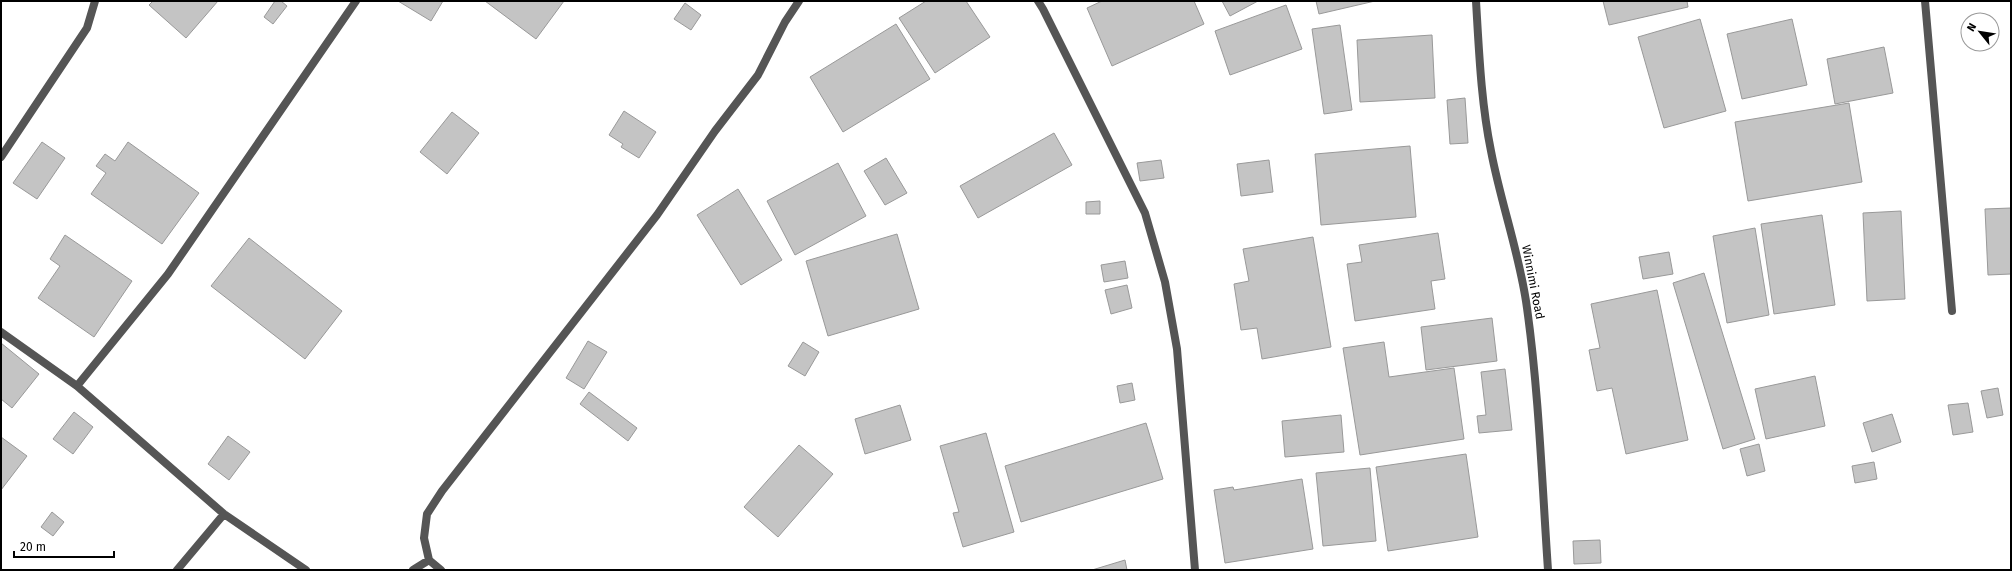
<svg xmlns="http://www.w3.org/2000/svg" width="2012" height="571" font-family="'Fira Sans',sans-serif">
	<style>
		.building { fill: #c4c4c4; stroke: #999 }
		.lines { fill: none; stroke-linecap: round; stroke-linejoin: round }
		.minor { stroke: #555; stroke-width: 8 }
		.labels { text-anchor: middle; stroke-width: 3; stroke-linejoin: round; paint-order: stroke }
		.street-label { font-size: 12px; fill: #000; stroke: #fff }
	</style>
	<rect width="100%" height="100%" fill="#fff"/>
	<path class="building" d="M 153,1 L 218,1 L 186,38 L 149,5 Z
		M 275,1 L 281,1 L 287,6 L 273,24 L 264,17 Z
		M 398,1 L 443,1 L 431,21 Z
		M 485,1 L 564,1 L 536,39 Z
		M 926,1 L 966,1 L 990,37 L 935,73 L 899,18 Z
		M 1102,1 L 1194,1 L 1204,24 L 1112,66 L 1087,8 Z
		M 1222,1 L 1258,1 L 1230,16 Z
		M 1316,1 L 1375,1 L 1319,14 Z
		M 1603,1 L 1687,1 L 1688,7 L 1609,25 Z
		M 685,3 L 701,15 L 691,30 L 674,19 Z
		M 1286,5 L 1302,49 L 1230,75 L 1215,31 Z
		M 1700,19 L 1726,111 L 1664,128 L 1638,37 Z
		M 1792,19 L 1807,85 L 1742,99 L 1727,34 Z
		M 896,24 L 930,79 L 843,132 L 810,77 Z
		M 1340,25 L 1352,110 L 1324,114 L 1312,29 Z
		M 1432,35 L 1435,98 L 1360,102 L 1357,40 Z
		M 1884,47 L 1893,93 L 1835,104 L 1827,59 Z
		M 1465,98 L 1468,143 L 1450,144 L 1447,100 Z
		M 1849,103 L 1862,182 L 1748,201 L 1735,122 Z
		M 624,111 L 656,132 L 639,158 L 621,147 L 623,144 L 609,135 Z
		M 452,112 L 479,133 L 447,174 L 420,152 Z
		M 1054,133 L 1072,165 L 978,218 L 960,186 Z
		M 42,142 L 65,158 L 37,199 L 13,183 Z
		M 128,142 L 199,193 L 162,244 L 91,194 L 106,173 L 96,166 L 105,154 L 115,161 Z
		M 1410,146 L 1416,217 L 1321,225 L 1315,154 Z
		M 886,158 L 907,193 L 885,205 L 864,171 Z
		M 1161,160 L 1164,178 L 1140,181 L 1137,163 Z
		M 1269,160 L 1273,192 L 1241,196 L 1237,164 Z
		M 838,163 L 866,216 L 795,255 L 767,201 Z
		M 738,189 L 782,260 L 741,285 L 697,215 Z
		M 1100,201 L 1100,214 L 1086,214 L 1086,202 Z
		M 2011,208 L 2011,274 L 1988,275 L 1985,209 Z
		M 1901,211 L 1905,299 L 1867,301 L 1863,213 Z
		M 1822,215 L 1835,305 L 1774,314 L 1761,224 Z
		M 1755,228 L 1769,315 L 1727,323 L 1713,236 Z
		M 1438,233 L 1445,279 L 1431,281 L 1435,309 L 1355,321 L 1347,264 L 1362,262 L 1359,245 Z
		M 897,234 L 919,309 L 828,336 L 806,261 Z
		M 65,235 L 132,281 L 94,337 L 38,298 L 60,266 L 50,259 Z
		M 1313,237 L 1331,347 L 1262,359 L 1257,328 L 1241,330 L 1234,284 L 1249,281 L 1243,249 Z
		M 249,238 L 342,311 L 305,359 L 211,286 Z
		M 1669,252 L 1673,274 L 1643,279 L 1639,257 Z
		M 1125,261 L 1128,278 L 1104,282 L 1101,265 Z
		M 1704,273 L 1755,439 L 1723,449 L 1673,283 Z
		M 1127,285 L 1132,308 L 1111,314 L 1105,290 Z
		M 1657,290 L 1688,440 L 1626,454 L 1612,388 L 1597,391 L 1589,350 L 1600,348 L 1591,304 Z
		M 1492,318 L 1497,361 L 1426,370 L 1421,327 Z
		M 588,341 L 607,352 L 584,389 L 566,378 Z
		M 803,342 L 819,352 L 805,376 L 788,366 Z
		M 1384,342 L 1389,377 L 1454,368 L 1464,439 L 1360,455 L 1343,348 Z
		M 1,343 L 39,374 L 12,408 L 1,399 Z
		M 1505,369 L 1512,430 L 1479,433 L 1477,416 L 1486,415 L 1481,372 Z
		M 1815,376 L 1825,426 L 1766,439 L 1755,389 Z
		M 1132,383 L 1135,400 L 1120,403 L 1117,386 Z
		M 1998,388 L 2003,415 L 1987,418 L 1981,391 Z
		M 589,392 L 637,428 L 628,441 L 580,404 Z
		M 1968,403 L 1973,432 L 1953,435 L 1948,405 Z
		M 900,405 L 911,440 L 865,454 L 855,419 Z
		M 74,412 L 93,427 L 73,454 L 53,439 Z
		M 1892,414 L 1901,442 L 1872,452 L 1863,423 Z
		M 1341,415 L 1344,452 L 1285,457 L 1282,421 Z
		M 1146,423 L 1163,479 L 1021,522 L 1005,466 Z
		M 986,433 L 1014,532 L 963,547 L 953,513 L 959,512 L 940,446 Z
		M 228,436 L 250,452 L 229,480 L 208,464 Z
		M 1,437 L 27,456 L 1,490 Z
		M 1759,444 L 1765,471 L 1747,476 L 1740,449 Z
		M 799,445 L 833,474 L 778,537 L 744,507 Z
		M 1466,454 L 1478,537 L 1388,551 L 1376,467 Z
		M 1874,462 L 1877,479 L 1855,483 L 1852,466 Z
		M 1370,468 L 1376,541 L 1323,546 L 1316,473 Z
		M 1302,479 L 1313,549 L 1225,563 L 1214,490 L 1233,487 L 1234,490 Z
		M 52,512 L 64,522 L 53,536 L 41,527 Z
		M 1600,540 L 1601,563 L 1574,564 L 1573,541 Z
		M 1125,560 L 1127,570 L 1092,570 Z"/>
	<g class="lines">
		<path class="minor" d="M 1038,1 L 1043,9 L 1145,213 L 1165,282 L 1177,349 L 1195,570
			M 1476,1 C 1479,51 1481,102 1491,151 C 1501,204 1520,255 1527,308 C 1539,394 1542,483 1548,570
			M 1925,1 L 1952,311
			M 1,157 L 87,28 L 95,1
			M 1,332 L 77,386 L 224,514 L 306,570
			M 77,386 L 168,274 L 356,1
			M 177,570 L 224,514
			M 413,570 L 429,560
			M 441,570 L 429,560 L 424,538 L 427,514 L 442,491 L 657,215 L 715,131 L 758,75 L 785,22 L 799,1"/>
	</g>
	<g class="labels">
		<g class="street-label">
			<text transform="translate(1533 282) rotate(79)" y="4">Winnimi Road</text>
		</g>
	</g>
	<rect width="2012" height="571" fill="none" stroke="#000000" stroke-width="4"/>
	<g transform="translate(1980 32) rotate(300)"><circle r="19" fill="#ffffff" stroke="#999999"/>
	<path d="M0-3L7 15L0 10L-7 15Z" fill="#000000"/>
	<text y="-6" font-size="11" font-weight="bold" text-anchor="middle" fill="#000000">N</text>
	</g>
	<path d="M14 551v6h100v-6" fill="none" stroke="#000000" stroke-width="2"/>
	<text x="20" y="551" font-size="12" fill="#000000" stroke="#ffffff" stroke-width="3" paint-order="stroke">20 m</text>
</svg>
